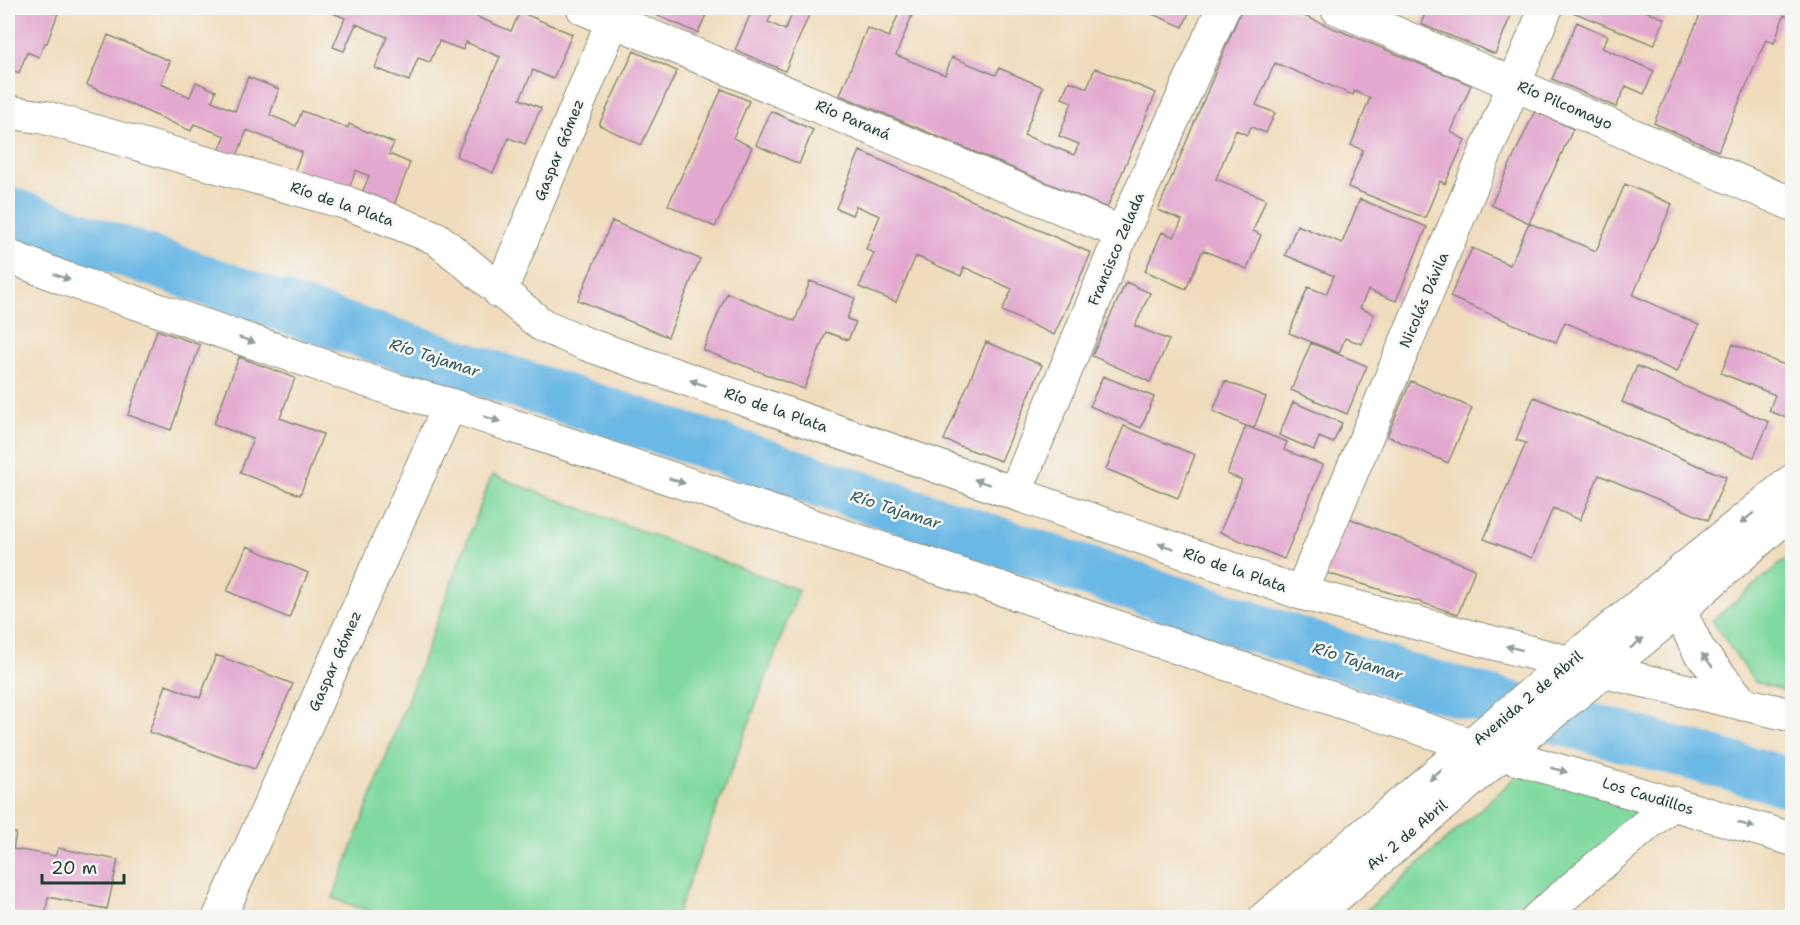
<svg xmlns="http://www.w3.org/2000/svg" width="1800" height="925" font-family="'Shantell Sans',sans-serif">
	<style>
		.green { fill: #80d99f; stroke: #508b6a; stroke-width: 1.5 }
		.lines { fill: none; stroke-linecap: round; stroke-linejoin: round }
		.river { stroke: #6bb8e5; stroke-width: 50 }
		.building { fill: #e3a8cf }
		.minor-casing { stroke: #888c78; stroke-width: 35 }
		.major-casing { stroke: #888c78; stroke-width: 35 }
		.minor { stroke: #fff; stroke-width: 33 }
		.major { stroke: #fff; stroke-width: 33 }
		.oneway { fill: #8f9e9a }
		.labels { text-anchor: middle; stroke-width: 5; stroke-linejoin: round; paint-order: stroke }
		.street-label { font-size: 15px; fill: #1f3d34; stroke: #f6f6f2 }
		.water-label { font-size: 16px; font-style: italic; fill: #325c60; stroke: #f6f6f2 }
	</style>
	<rect width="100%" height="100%" fill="#f6f6f2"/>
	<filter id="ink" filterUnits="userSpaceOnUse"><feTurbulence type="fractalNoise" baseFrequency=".0167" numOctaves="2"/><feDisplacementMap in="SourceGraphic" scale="12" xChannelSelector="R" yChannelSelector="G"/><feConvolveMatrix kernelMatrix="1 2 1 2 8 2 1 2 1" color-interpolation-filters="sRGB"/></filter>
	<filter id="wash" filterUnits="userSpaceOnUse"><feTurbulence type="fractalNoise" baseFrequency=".008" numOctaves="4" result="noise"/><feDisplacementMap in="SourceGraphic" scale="24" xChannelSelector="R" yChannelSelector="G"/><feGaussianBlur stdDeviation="1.35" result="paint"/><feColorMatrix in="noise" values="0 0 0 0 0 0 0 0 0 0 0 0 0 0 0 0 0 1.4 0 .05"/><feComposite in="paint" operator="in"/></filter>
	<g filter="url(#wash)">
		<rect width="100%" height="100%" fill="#f0dcbc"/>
		<path class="green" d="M 492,475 L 799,590 L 676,917 L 384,917 L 333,898 Z
			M 1792,554 L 1792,693 L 1755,682 L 1712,621 Z
			M 1525,769 L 1653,809 L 1526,917 L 1358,918 Z"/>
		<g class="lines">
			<path class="river" d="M 8,211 L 294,311 L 721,449 L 1401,676 L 1792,783"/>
		</g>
		<g id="blocks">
			<path class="building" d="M 8,8 L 60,8 L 47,43 L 45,43 L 39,57 L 27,52 L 19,73 L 8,68 Z
				M 320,8 L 481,8 L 477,17 L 511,31 L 520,12 L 572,34 L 553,79 L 533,70 L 520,99 L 541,108 L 525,144 L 509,138 L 493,173 L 456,156 L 500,57 L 466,42 L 463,50 L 439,41 L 430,62 L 418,58 L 409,81 L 375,68 L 387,37 L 356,24 L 344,51 L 333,47 L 345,18 Z
				M 654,8 L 709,8 L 698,33 L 651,13 Z
				M 753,8 L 775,8 L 768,22 L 785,30 L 795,8 L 812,8 L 785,71 L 735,50 Z
				M 901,8 L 915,8 L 896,55 L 945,75 L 952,57 L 996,75 L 999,68 L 1043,87 L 1024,135 L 1074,155 L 1079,144 L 1059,136 L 1072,102 L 1062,98 L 1069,81 L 1087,88 L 1095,68 L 1156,93 L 1107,208 L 840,95 L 867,28 L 889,37 Z
				M 1138,8 L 1191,8 L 1183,27 Z
				M 1242,8 L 1285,8 L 1471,85 L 1451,132 L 1465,140 L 1445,184 L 1440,181 L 1425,218 L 1348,187 L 1363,150 L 1351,145 L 1370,98 L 1354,91 L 1353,95 L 1275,63 L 1256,105 L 1275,113 L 1266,133 L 1251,127 L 1247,135 L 1236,130 L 1216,179 L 1266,199 L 1253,231 L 1261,235 L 1247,269 L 1203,250 L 1186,289 L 1145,271 L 1162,232 L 1174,237 L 1182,220 L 1158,210 Z
				M 1427,8 L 1514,8 L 1495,54 L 1421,24 Z
				M 1563,8 L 1638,8 L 1665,19 L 1654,45 Z
				M 1703,8 L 1792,8 L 1792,19 L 1784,15 L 1774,43 L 1766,40 L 1718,151 L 1654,123 Z
				M 1577,22 L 1608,36 L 1602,48 L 1654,71 L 1644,94 L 1626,86 L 1616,107 L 1552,79 Z
				M 108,35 L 170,61 L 161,84 L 190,97 L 196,82 L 216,91 L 212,101 L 235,111 L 248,77 L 279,89 L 270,115 L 296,126 L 302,111 L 348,128 L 349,124 L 394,143 L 389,154 L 410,163 L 394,205 L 361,195 L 369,176 L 356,170 L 348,191 L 294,172 L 302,152 L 247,130 L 237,156 L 220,149 L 225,136 L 194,124 L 191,131 L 87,85 Z
				M 634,51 L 677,71 L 641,145 L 599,125 Z
				M 722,89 L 749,101 L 733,138 L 752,147 L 715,227 L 668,205 Z
				M 771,111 L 813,130 L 799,164 L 756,145 Z
				M 1535,111 L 1573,129 L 1529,223 L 1491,205 Z
				M 860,151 L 1091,253 L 1054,335 L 1002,311 L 1012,289 L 964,267 L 961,276 L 916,256 L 896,302 L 859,287 L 874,253 L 866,249 L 880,216 L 856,206 L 852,215 L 836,208 Z
				M 1625,184 L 1672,204 L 1633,295 L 1699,325 L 1677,372 L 1565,322 L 1556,342 L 1450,297 L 1472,248 L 1510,265 L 1529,223 L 1596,251 Z
				M 1360,199 L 1427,227 L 1396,301 L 1368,290 L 1360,308 L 1374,314 L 1362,344 L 1345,338 L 1339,353 L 1289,333 L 1308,287 L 1326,294 L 1334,276 L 1285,255 L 1297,225 L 1342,243 Z
				M 612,221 L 700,259 L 668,337 L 578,300 Z
				M 810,281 L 855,298 L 847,319 L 856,322 L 848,340 L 826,332 L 804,389 L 703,350 L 727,293 L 795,321 Z
				M 1126,282 L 1150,293 L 1135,326 L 1169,340 L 1150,382 L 1092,356 Z
				M 157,330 L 200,345 L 171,430 L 128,415 Z
				M 986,342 L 1042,365 L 1001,461 L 944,440 Z
				M 1311,343 L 1367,366 L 1347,414 L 1291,390 Z
				M 1733,344 L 1792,368 L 1792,420 L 1769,411 L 1775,395 L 1721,373 Z
				M 239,357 L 295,378 L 280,418 L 323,434 L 300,495 L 240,473 L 253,439 L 214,424 Z
				M 1637,366 L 1769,422 L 1754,457 L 1622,402 Z
				M 1103,376 L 1154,397 L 1141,428 L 1090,406 Z
				M 1225,381 L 1266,397 L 1254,428 L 1246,426 L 1213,411 Z
				M 1411,381 L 1472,408 L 1448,463 L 1387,436 Z
				M 1534,397 L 1726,477 L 1708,520 L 1599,475 L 1580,520 L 1553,508 L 1532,558 L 1484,539 L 1526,443 L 1516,440 Z
				M 1293,402 L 1342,423 L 1333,443 L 1319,437 L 1314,450 L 1279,435 Z
				M 1124,426 L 1195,455 L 1178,498 L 1106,469 Z
				M 1246,426 L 1287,442 L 1284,450 L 1323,465 L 1284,559 L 1220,532 L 1242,480 L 1227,474 Z
				M 1349,518 L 1475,569 L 1458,614 L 1324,572 Z
				M 247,546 L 308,573 L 289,618 L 227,591 Z
				M 216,655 L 293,684 L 255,769 L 149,732 L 166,685 L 200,698 Z
				M 8,831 L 16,833 L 13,849 L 55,856 L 58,848 L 118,860 L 107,909 L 48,897 L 45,918 L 8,911 Z
				M 132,914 L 147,916 L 147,918 L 131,918 Z"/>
		</g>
	</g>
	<g filter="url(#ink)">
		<use href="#blocks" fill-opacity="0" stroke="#888c78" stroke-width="1.5"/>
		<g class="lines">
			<defs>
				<path id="minor" d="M 583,8 L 1122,233
					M 1337,8 L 1792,204
					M 8,112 L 43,117 L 347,203 L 436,238 L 542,325 L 586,344 L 1301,593 L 1602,671 L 1792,715
					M 8,256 L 66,279 L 398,391 L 450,405 L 1471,745 L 1792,839
					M 500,292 L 618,8
					M 1015,493 L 1122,233 L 1223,8
					M 1301,593 L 1546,8
					M 1679,610 L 1699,651 L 1743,704
					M 219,918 L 450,405
					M 1538,918 L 1672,803"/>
				<path id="major" d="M 1265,918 L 1548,680 L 1792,481
					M 1311,918 L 1503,753 L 1679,610 L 1792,511"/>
			</defs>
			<use href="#minor" class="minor-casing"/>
			<use href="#major" class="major-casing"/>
			<use href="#minor" class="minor"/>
			<use href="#major" class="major"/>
		</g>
		<defs><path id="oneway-solid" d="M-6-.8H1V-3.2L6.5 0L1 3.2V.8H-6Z" transform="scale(1.5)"/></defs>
		<g class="oneway">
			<use href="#oneway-solid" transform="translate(62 277) rotate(20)"/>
			<use href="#oneway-solid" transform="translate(247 340) rotate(19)"/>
			<use href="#oneway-solid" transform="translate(698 383) rotate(-161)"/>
			<use href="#oneway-solid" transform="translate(492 419) rotate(18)"/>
			<use href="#oneway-solid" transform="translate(677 481) rotate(18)"/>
			<use href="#oneway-solid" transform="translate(982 482) rotate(-161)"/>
			<use href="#oneway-solid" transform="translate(1747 518) rotate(141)"/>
			<use href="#oneway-solid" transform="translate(1166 546) rotate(-161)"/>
			<use href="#oneway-solid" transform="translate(1637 643) rotate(-38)"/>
			<use href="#oneway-solid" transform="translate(1514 648) rotate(-166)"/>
			<use href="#oneway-solid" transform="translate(1707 660) rotate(-129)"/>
			<use href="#oneway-solid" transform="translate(1559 770) rotate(16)"/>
			<use href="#oneway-solid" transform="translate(1436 775) rotate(140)"/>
			<use href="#oneway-solid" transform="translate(1746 825) rotate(16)"/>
		</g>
	</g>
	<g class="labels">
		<g class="street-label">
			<text transform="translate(1565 105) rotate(23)" y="5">Río Pilcomayo</text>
			<text transform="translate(853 120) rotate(23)" y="5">Río Paraná</text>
			<text transform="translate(559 150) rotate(-68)" y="5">Gaspar Gómez</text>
			<text transform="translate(342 204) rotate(19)" y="5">Río de la Plata</text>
			<text transform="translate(1116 249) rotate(-67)" y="5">Francisco Zelada</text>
			<text transform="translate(1424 300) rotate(-67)" y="5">Nicolás Dávila</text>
			<text transform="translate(776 410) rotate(19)" y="5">Río de la Plata</text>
			<text transform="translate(1235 570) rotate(19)" y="5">Río de la Plata</text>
			<text transform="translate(335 661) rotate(-66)" y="5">Gaspar Gómez</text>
			<text transform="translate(1528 698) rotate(-40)" y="5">Avenida 2 de Abril</text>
			<text transform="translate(1648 796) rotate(17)" y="5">Los Caudillos</text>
			<text transform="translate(1407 835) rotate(-40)" y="5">Av. 2 de Abril</text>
		</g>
		<g class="water-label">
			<text transform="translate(435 357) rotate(18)" y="6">Río Tajamar</text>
			<text transform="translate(896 509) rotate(18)" y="6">Río Tajamar</text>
			<text transform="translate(1358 661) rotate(18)" y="6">Río Tajamar</text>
		</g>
	</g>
	<rect width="1800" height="925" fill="none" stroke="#f6f6f2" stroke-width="30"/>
	<path d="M42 874v9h82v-9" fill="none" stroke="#1f3d34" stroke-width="3"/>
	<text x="51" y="874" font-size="18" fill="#1f3d34" stroke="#f6f6f2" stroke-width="4.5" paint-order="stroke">20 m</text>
</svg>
